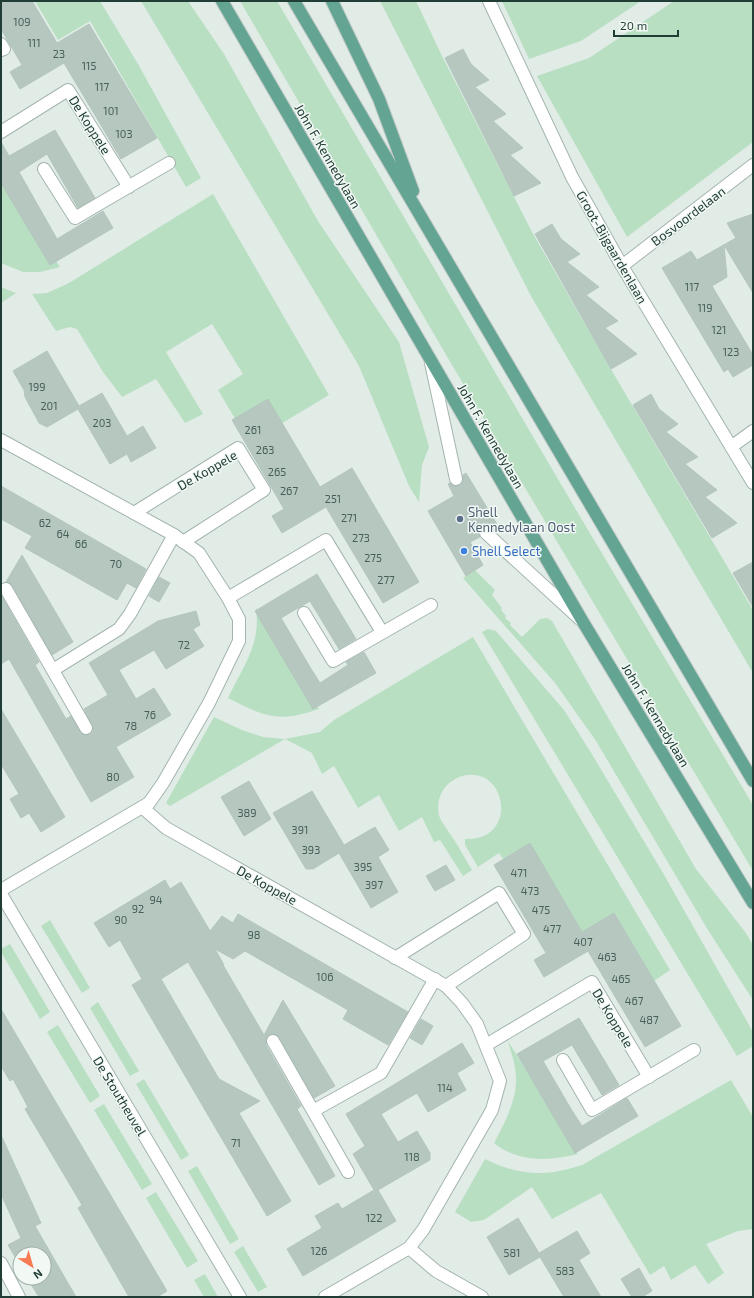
<svg xmlns="http://www.w3.org/2000/svg" width="754" height="1298" font-family="'Exo 2',sans-serif">
	<style>
		.green { fill: #b9dfc3 }
		.building { fill: #b6c7c0; stroke: #b3c6be }
		.lines { fill: none; stroke-linecap: round; stroke-linejoin: round }
		.service-casing { stroke: #a4b4ae; stroke-width: 14 }
		.minor-casing { stroke: #a4b4ae; stroke-width: 14 }
		.tertiary-casing { stroke: #a4b4ae; stroke-width: 14 }
		.primary-casing { stroke: #c1c9c7; stroke-width: 14 }
		.service { stroke: #fff; stroke-width: 12 }
		.minor { stroke: #fff; stroke-width: 12 }
		.tertiary { stroke: #fff; stroke-width: 12 }
		.primary { stroke: #64a493; stroke-width: 12 }
		.service-dot { fill: #5c6f8a; stroke: #f2f9f5; stroke-width: 1.5 }
		.shop-dot { fill: #3f7fe0; stroke: #f2f9f5; stroke-width: 1.5 }
		.labels { text-anchor: middle; stroke-width: 3; stroke-linejoin: round; paint-order: stroke }
		.number-label { font-size: 11px; fill: #466058 }
		.street-label { font-size: 13px; fill: #213e36; stroke: #f2f9f5 }
		.service-label { font-size: 13px; fill: #4e5e75; stroke: #f2f9f5; text-anchor: start }
		.shop-label { font-size: 13px; fill: #366cbe; stroke: #f2f9f5; text-anchor: start }
	</style>
	<rect width="100%" height="100%" fill="#e1ece7"/>
	<path class="green" d="M 35,1 L 100,1 L 138,64 L 201,178 L 186,187 L 90,21 L 58,40 Z
		M 141,1 L 188,1 L 224,54 L 318,221 L 399,342 L 429,447 L 422,465 L 419,502 L 409,486 L 359,366 Z
		M 240,1 L 277,1 L 585,525 L 753,805 L 753,871 L 452,365 Z
		M 380,1 L 416,1 L 442,56 L 532,232 L 612,371 L 753,610 L 753,673 L 532,298 Z
		M 502,1 L 641,1 L 581,41 L 529,59 Z
		M 674,1 L 753,1 L 753,142 L 627,237 L 537,76 L 589,58 Z
		M 1,177 L 60,267 L 40,272 L 23,272 L 1,263 Z
		M 213,194 L 329,395 L 279,425 L 237,422 L 218,390 L 243,374 L 212,324 L 166,352 L 203,414 L 185,423 L 156,379 L 122,397 L 103,372 L 77,329 L 70,327 L 56,331 L 32,294 L 47,293 L 69,283 Z
		M 1,287 L 16,293 L 1,303 Z
		M 475,570 L 495,590 L 492,595 L 502,608 L 501,610 L 506,616 L 505,618 L 511,623 L 510,625 L 522,637 L 540,619 L 547,618 L 552,621 L 696,869 L 746,933 L 753,945 L 753,1000 L 708,930 L 596,741 L 555,683 L 463,578 Z
		M 256,608 L 319,709 C 278,723 265,717 228,698 C 243,666 261,645 256,608 Z
		M 488,629 L 496,631 L 564,710 L 590,751 L 663,873 L 753,1032 L 753,1046 L 737,1056 L 482,632 Z
		M 473,637 L 670,970 L 654,981 L 614,913 L 582,932 L 530,844 L 503,859 L 499,853 L 478,867 L 465,845 L 465,839 C 519,842 508,764 462,776 C 453,779 445,785 441,794 C 438,800 437,811 440,818 C 442,823 445,826 448,831 C 457,843 464,857 472,870 L 463,876 L 440,840 L 434,842 L 422,817 L 399,831 L 379,795 L 358,808 L 334,766 L 322,774 L 312,753 L 285,739 L 170,806 L 166,803 L 214,717 L 242,730 L 263,737 L 285,739 L 320,732 L 334,720 Z
		M 50,920 L 90,988 L 82,993 L 41,926 Z
		M 10,944 L 50,1012 L 40,1019 L 1,952 L 1,949 Z
		M 98,1002 L 139,1071 L 130,1076 L 90,1008 Z
		M 58,1025 L 100,1096 L 90,1103 L 47,1032 Z
		M 508,1041 L 578,1154 C 549,1161 519,1163 494,1143 C 506,1120 520,1095 515,1068 C 514,1059 510,1050 508,1041 Z
		M 144,1079 L 189,1155 L 181,1160 L 136,1084 Z
		M 731,1080 L 753,1117 L 753,1229 L 738,1231 L 706,1244 L 724,1273 L 708,1284 L 695,1265 L 671,1280 L 664,1266 L 650,1275 L 601,1193 L 552,1219 L 532,1187 L 484,1220 L 471,1222 L 455,1212 L 485,1159 C 520,1176 545,1177 582,1165 Z
		M 104,1104 L 152,1184 L 142,1190 L 94,1110 Z
		M 197,1166 L 239,1239 L 230,1244 L 188,1171 Z
		M 156,1192 L 198,1261 L 187,1268 L 146,1198 Z
		M 243,1246 L 267,1287 L 258,1292 L 234,1252 Z
		M 205,1274 L 218,1297 L 204,1297 L 194,1280 Z"/>
	<path class="building" d="M 1,1 L 32,1 L 57,43 L 89,24 L 157,138 L 121,159 L 64,63 L 20,89 L 10,72 L 22,65 L 1,29 Z
		M 463,49 L 471,64 L 489,80 L 475,87 L 506,114 L 493,121 L 523,148 L 510,155 L 541,183 L 514,196 L 445,58 Z
		M 55,130 L 95,198 L 78,208 L 47,154 L 19,172 L 57,239 L 103,211 L 113,228 L 50,265 L 1,183 L 1,142 L 9,156 Z
		M 753,214 L 753,293 L 724,245 L 727,277 L 712,286 L 753,355 L 753,365 L 733,377 L 728,369 L 724,372 L 662,268 L 691,251 L 697,260 L 736,238 L 727,223 Z
		M 552,224 L 561,239 L 580,254 L 567,262 L 599,287 L 586,295 L 618,321 L 605,328 L 637,354 L 611,369 L 535,234 Z
		M 47,351 L 79,406 L 102,393 L 127,436 L 143,426 L 156,448 L 131,462 L 127,454 L 110,464 L 78,409 L 47,427 L 39,423 L 25,397 L 24,390 L 13,371 Z
		M 651,394 L 659,409 L 678,424 L 666,432 L 698,457 L 685,464 L 717,490 L 705,497 L 737,523 L 712,538 L 633,405 Z
		M 268,399 L 320,487 L 352,468 L 419,582 L 383,603 L 326,507 L 282,533 L 272,516 L 284,509 L 232,420 Z
		M 466,473 L 498,526 L 493,529 L 488,526 L 483,526 L 479,531 L 480,537 L 470,542 L 483,565 L 466,576 L 428,511 L 454,496 L 448,484 L 450,483 L 454,486 L 461,485 L 463,481 L 463,475 Z
		M 1,486 L 146,569 L 136,588 L 127,583 L 117,600 L 25,548 L 32,536 L 1,519 Z
		M 22,555 L 73,642 L 52,655 L 12,585 L 6,582 Z
		M 753,562 L 753,607 L 733,573 Z
		M 317,574 L 356,639 L 339,649 L 310,601 L 281,618 L 310,667 L 320,683 L 348,665 L 346,662 L 364,652 L 376,673 L 313,709 L 255,611 Z
		M 159,577 L 170,583 L 159,602 L 149,596 Z
		M 1,595 L 39,662 L 35,665 L 66,719 L 71,716 L 80,732 L 86,735 L 92,732 L 93,728 L 84,709 L 108,695 L 89,663 L 158,621 L 196,611 L 200,625 L 193,629 L 204,646 L 166,669 L 154,650 L 119,670 L 136,699 L 154,688 L 171,715 L 116,747 L 134,777 L 91,802 L 9,659 L 1,664 Z
		M 1,709 L 65,817 L 41,832 L 29,813 L 21,818 L 10,799 L 19,794 L 1,764 Z
		M 249,781 L 271,819 L 244,836 L 221,797 Z
		M 312,791 L 344,845 L 375,827 L 389,850 L 378,857 L 398,892 L 371,908 L 339,853 L 313,869 L 306,869 L 273,813 Z
		M 530,843 L 582,932 L 614,913 L 681,1026 L 645,1047 L 588,951 L 544,977 L 534,960 L 546,953 L 494,865 Z
		M 446,865 L 455,880 L 435,891 L 426,876 Z
		M 165,880 L 170,889 L 181,882 L 210,931 L 222,916 L 233,923 L 238,914 L 408,1012 L 388,1045 L 343,1019 L 348,1010 L 245,951 L 233,959 L 215,949 L 224,965 L 223,965 L 264,1035 L 283,1000 L 335,1086 L 314,1098 L 279,1037 L 273,1034 L 267,1037 L 266,1045 L 301,1106 L 297,1109 L 335,1176 L 319,1185 L 188,962 L 161,979 L 219,1079 L 260,1101 L 239,1113 L 291,1201 L 267,1216 L 132,985 L 142,979 L 120,940 L 109,947 L 94,923 Z
		M 1,1009 L 167,1291 L 157,1297 L 129,1297 L 78,1208 L 82,1205 L 25,1109 L 28,1107 L 13,1079 L 10,1081 L 1,1066 Z
		M 579,1018 L 619,1085 L 602,1095 L 572,1045 L 543,1061 L 571,1109 L 582,1126 L 627,1098 L 638,1116 L 575,1153 L 517,1054 Z
		M 421,1019 L 433,1026 L 422,1045 L 410,1038 Z
		M 462,1043 L 474,1063 L 457,1073 L 466,1090 L 428,1112 L 417,1093 L 381,1114 L 398,1142 L 417,1131 L 430,1153 L 430,1160 L 378,1190 L 396,1221 L 303,1276 L 287,1249 L 322,1228 L 315,1216 L 338,1203 L 342,1209 L 374,1190 L 353,1154 L 365,1146 L 346,1114 Z
		M 1,1135 L 41,1223 L 35,1226 L 76,1297 L 39,1297 L 27,1278 L 44,1278 L 44,1254 L 20,1254 L 20,1265 L 8,1245 L 21,1238 L 1,1194 Z
		M 518,1218 L 539,1253 L 577,1231 L 590,1253 L 579,1260 L 601,1297 L 564,1297 L 540,1257 L 509,1275 L 487,1237 Z
		M 639,1268 L 652,1291 L 642,1297 L 632,1297 L 621,1279 Z"/>
	<g class="lines">
		<defs>
			<path id="service" d="M 1,44 L 4,49 L 1,50
				M 1,132 L 68,90 L 129,187
				M 44,169 L 75,218 L 169,163
				M 431,363 L 456,479
				M 134,513 L 238,448 L 264,490 L 183,542
				M 486,533 L 580,619
				M 6,589 L 86,728
				M 228,598 L 326,540 L 382,632
				M 304,613 L 333,661 L 431,605
				M 53,670 L 119,629 L 130,614 L 174,535
				M 395,958 L 499,893 L 524,934 L 446,986
				M 273,1041 L 348,1172
				M 486,1045 L 592,982 L 649,1077
				M 563,1060 L 592,1110 L 694,1050
				M 313,1111 L 381,1073 L 435,979
				M 1,1263 L 19,1297"/>
			<path id="minor" d="M 489,1 L 572,177 L 622,266 L 753,483
				M 622,266 L 753,165
				M 1,440 L 174,535 L 199,553 L 228,598 L 239,619 L 239,641 L 209,703 L 163,783 L 149,803 L 1,890
				M 731,447 L 753,431
				M 143,808 L 166,828 L 446,986 L 462,1003 L 477,1024 L 500,1081 L 492,1110 L 423,1230 L 409,1248 L 325,1297
				M 409,1248 L 436,1271 L 482,1297"/>
			<path id="tertiary" d="M 1,894 L 240,1297"/>
			<path id="primary" d="M 222,1 L 583,622 L 753,903
				M 294,1 L 753,781
				M 332,1 L 379,99 L 413,191"/>
		</defs>
		<use href="#service" class="service-casing"/>
		<use href="#minor" class="minor-casing"/>
		<use href="#tertiary" class="tertiary-casing"/>
		<use href="#primary" class="primary-casing"/>
		<use href="#service" class="service"/>
		<use href="#minor" class="minor"/>
		<use href="#tertiary" class="tertiary"/>
		<use href="#primary" class="primary"/>
	</g>
	<circle class="service-dot" cx="460" cy="519" r="4"/>
	<circle class="shop-dot" cx="464" cy="551" r="4"/>
	<g class="labels">
		<g class="number-label">
			<text x="22" y="26">109</text>
			<text x="34" y="47">111</text>
			<text x="59" y="58">23</text>
			<text x="89" y="70">115</text>
			<text x="102" y="91">117</text>
			<text x="111" y="115">101</text>
			<text x="124" y="138">103</text>
			<text x="692" y="291">117</text>
			<text x="705" y="312">119</text>
			<text x="719" y="334">121</text>
			<text x="731" y="356">123</text>
			<text x="37" y="391">199</text>
			<text x="49" y="410">201</text>
			<text x="102" y="427">203</text>
			<text x="253" y="434">261</text>
			<text x="265" y="454">263</text>
			<text x="277" y="476">265</text>
			<text x="289" y="495">267</text>
			<text x="333" y="503">251</text>
			<text x="349" y="522">271</text>
			<text x="45" y="527">62</text>
			<text x="63" y="538">64</text>
			<text x="361" y="542">273</text>
			<text x="81" y="548">66</text>
			<text x="373" y="562">275</text>
			<text x="116" y="568">70</text>
			<text x="386" y="584">277</text>
			<text x="184" y="649">72</text>
			<text x="150" y="719">76</text>
			<text x="131" y="730">78</text>
			<text x="113" y="781">80</text>
			<text x="247" y="817">389</text>
			<text x="300" y="834">391</text>
			<text x="311" y="854">393</text>
			<text x="363" y="871">395</text>
			<text x="519" y="877">471</text>
			<text x="374" y="889">397</text>
			<text x="530" y="895">473</text>
			<text x="156" y="904">94</text>
			<text x="138" y="913">92</text>
			<text x="541" y="914">475</text>
			<text x="121" y="924">90</text>
			<text x="552" y="933">477</text>
			<text x="254" y="939">98</text>
			<text x="583" y="946">407</text>
			<text x="607" y="961">463</text>
			<text x="325" y="981">106</text>
			<text x="621" y="983">465</text>
			<text x="634" y="1005">467</text>
			<text x="649" y="1024">487</text>
			<text x="445" y="1092">114</text>
			<text x="236" y="1147">71</text>
			<text x="412" y="1161">118</text>
			<text x="374" y="1222">122</text>
			<text x="319" y="1255">126</text>
			<text x="512" y="1257">581</text>
			<text x="565" y="1275">583</text>
		</g>
		<g class="street-label">
			<text transform="translate(90 125) rotate(58)" y="5">De Koppele</text>
			<text transform="translate(328 156) rotate(60)" y="5">John F. Kennedylaan</text>
			<text transform="translate(688 216) rotate(-37)" y="5">Bosvoordelaan</text>
			<text transform="translate(612 247) rotate(60)" y="5">Groot-Bijgaardenlaan</text>
			<text transform="translate(491 436) rotate(60)" y="5">John F. Kennedylaan</text>
			<text transform="translate(207 470) rotate(-30)" y="5">De Koppele</text>
			<text transform="translate(656 715) rotate(59)" y="5">John F. Kennedylaan</text>
			<text transform="translate(267 885) rotate(29)" y="5">De Koppele</text>
			<text transform="translate(613 1018) rotate(59)" y="5">De Koppele</text>
			<text transform="translate(120 1096) rotate(59)" y="5">De Stoutheuvel</text>
		</g>
		<g class="service-label">
			<text x="468" y="517">Shell<tspan x="468" dy="15">Kennedylaan Oost</tspan></text>
		</g>
		<g class="shop-label">
			<text x="472" y="556">Shell Select</text>
		</g>
	</g>
	<rect width="754" height="1298" fill="none" stroke="#213e36" stroke-width="4"/>
	<g transform="translate(32 1266) rotate(143)"><circle r="19" fill="#f2f9f5" stroke="#9eaea9"/>
	<path d="M0-3L7 15L0 10L-7 15Z" fill="#f87b54"/>
	<text y="-6" font-size="11" font-weight="bold" text-anchor="middle" fill="#213e36">N</text>
	</g>
	<path d="M614 30v6h64v-6" fill="none" stroke="#213e36" stroke-width="2"/>
	<text x="620" y="30" font-size="12" fill="#213e36" stroke="#f2f9f5" stroke-width="3" paint-order="stroke">20 m</text>
</svg>
